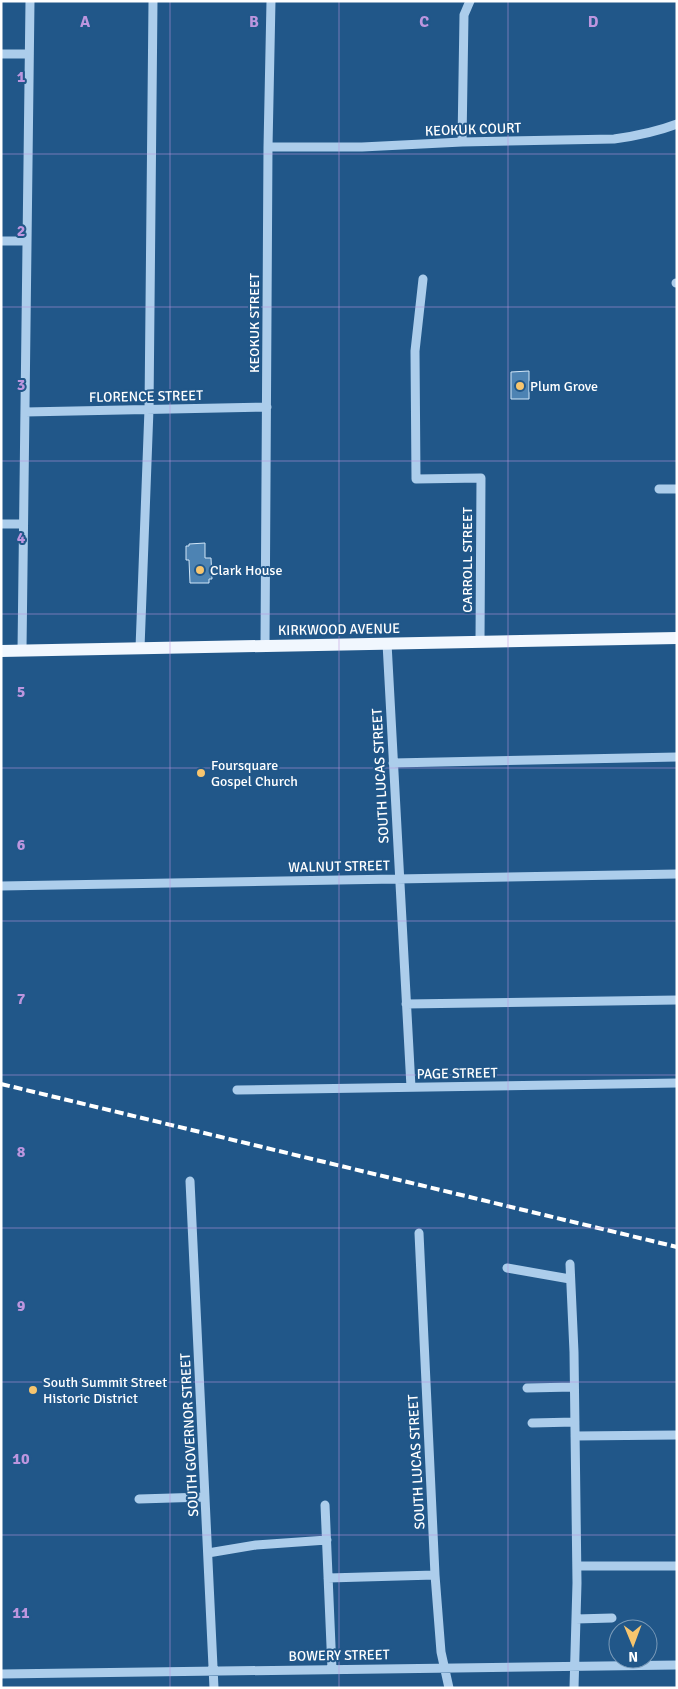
<svg xmlns="http://www.w3.org/2000/svg" width="678" height="1689" font-family="Signika,sans-serif">
	<style>
		.building { fill: #4d83b3; stroke: #d1e6f8 }
		.lines { fill: none; stroke-linecap: round; stroke-linejoin: round }
		.minor { stroke: #accdeb; stroke-width: 9 }
		.major { stroke: #f1f7fe; stroke-width: 12 }
		.rail { stroke: #fff; stroke-width: 4; stroke-dasharray: 9 4; stroke-linecap: butt }
		.grid { fill: none; stroke: #bd96df; stroke-width: 1; stroke-opacity: 0.55 }
		.poi-dot { fill: #f7c56e; stroke: #215789; stroke-width: 2 }
		.labels { text-anchor: middle; stroke-width: 4; stroke-linejoin: round; paint-order: stroke }
		.street-label { font-size: 14px; fill: #fff; stroke: #215789 }
		.poi-label { font-size: 14px; fill: #fff; stroke: #215789; text-anchor: start }
		.grid-label { font-size: 16px; text-anchor: middle; font-weight: bold; fill: #bd96df; stroke: #215789; stroke-width: 4; stroke-linejoin: round; paint-order: stroke }
	</style>
	<rect width="100%" height="100%" fill="#215789"/>
	<path class="building" d="M 529,371 L 529,399 L 511,399 L 511,372 Z
		M 205,543 L 205,558 L 211,558 L 212,579 L 209,579 L 209,583 L 190,583 L 189,560 L 186,560 L 186,546 L 189,546 L 189,544 Z"/>
	<g class="lines">
		<path class="minor" d="M 1,54 L 29,54
			M 462,142 L 464,15 L 470,1
			M 268,147 L 362,147 L 462,142 L 614,139 C 636,136 656,132 677,124
			M 1,241 L 27,241
			M 423,279 L 415,351 L 416,479 L 481,478 L 480,642
			M 676,283 L 677,283
			M 25,412 L 267,407
			M 659,489 L 677,489
			M 1,524 L 23,524
			M 387,643 L 411,1087
			M 265,645 L 268,147 L 271,1
			M 140,648 L 149,409 L 153,1
			M 22,650 L 30,1
			M 393,763 L 677,757
			M 1,886 L 677,874
			M 406,1004 L 677,1000
			M 237,1090 L 677,1083
			M 190,1181 L 214,1688
			M 419,1233 L 435,1575 L 441,1652 L 449,1688
			M 570,1264 L 574,1352 L 577,1583 L 574,1688
			M 507,1268 L 570,1279
			M 527,1388 L 574,1387
			M 532,1423 L 575,1422
			M 575,1436 L 677,1435
			M 139,1499 L 205,1497
			M 325,1505 L 332,1669
			M 208,1553 L 256,1545 L 327,1540
			M 577,1566 L 677,1566
			M 328,1578 L 435,1575
			M 576,1619 L 612,1618
			M 1,1674 L 677,1665"/>
		<path class="major" d="M 1,651 L 677,638"/>
		<path class="rail" d="M 1,1084 L 677,1247"/>
	</g>
	<path class="grid" d="M 170,1 L 170,1688M 339,1 L 339,1688M 508,1 L 508,1688M 1,154 L 677,154M 1,307 L 677,307M 1,461 L 677,461M 1,614 L 677,614M 1,768 L 677,768M 1,921 L 677,921M 1,1075 L 677,1075M 1,1228 L 677,1228M 1,1382 L 677,1382M 1,1535 L 677,1535"/>
	<g class="poi-dot">
		<circle cx="520" cy="386" r="5"/>
		<circle cx="200" cy="570" r="5"/>
		<circle cx="201" cy="773" r="5"/>
		<circle cx="33" cy="1390" r="5"/>
	</g>
	<g class="labels">
		<g class="street-label">
			<text transform="translate(473 129) rotate(-2)" y="5">KEOKUK COURT</text>
			<text transform="translate(254 323) rotate(-90)" y="5">KEOKUK STREET</text>
			<text transform="translate(146 396) rotate(-1)" y="5">FLORENCE STREET</text>
			<text transform="translate(467 560) rotate(-90)" y="5">CARROLL STREET</text>
			<text transform="translate(339 629) rotate(-1)" y="5">KIRKWOOD AVENUE</text>
			<text transform="translate(380 776) rotate(-93)" y="5">SOUTH LUCAS STREET</text>
			<text transform="translate(339 866) rotate(-1)" y="5">WALNUT STREET</text>
			<text transform="translate(457 1073) rotate(-1)" y="5">PAGE STREET</text>
			<text transform="translate(189 1435) rotate(-93)" y="5">SOUTH GOVERNOR STREET</text>
			<text transform="translate(416 1462) rotate(-93)" y="5">SOUTH LUCAS STREET</text>
			<text transform="translate(339 1655) rotate(-1)" y="5">BOWERY STREET</text>
		</g>
		<g class="poi-label">
			<text x="530" y="391">Plum Grove</text>
			<text x="210" y="575">Clark House</text>
			<text x="211" y="770">Foursquare<tspan x="211" dy="16">Gospel Church</tspan></text>
			<text x="43" y="1387">South Summit Street<tspan x="43" dy="16">Historic District</tspan></text>
		</g>
	</g>
	<g class="grid-label">
		<text x="85" y="27">A</text>
		<text x="254" y="27">B</text>
		<text x="424" y="27">C</text>
		<text x="593" y="27">D</text>
		<text x="21" y="82">1</text>
		<text x="21" y="236">2</text>
		<text x="21" y="390">3</text>
		<text x="21" y="543">4</text>
		<text x="21" y="697">5</text>
		<text x="21" y="850">6</text>
		<text x="21" y="1004">7</text>
		<text x="21" y="1157">8</text>
		<text x="21" y="1311">9</text>
		<text x="21" y="1464">10</text>
		<text x="21" y="1618">11</text>
	</g>
	<rect width="678" height="1689" fill="none" stroke="#ffffff" stroke-width="5"/>
	<g transform="translate(633 1644) rotate(179)"><circle r="24" fill="#215789" stroke="#7a9ab8"/>
	<path d="M0-4L9 19L0 12L-9 19Z" fill="#f7c56e"/>
	<text y="-8" font-size="14" font-weight="bold" text-anchor="middle" fill="#ffffff">N</text>
	</g>
</svg>
